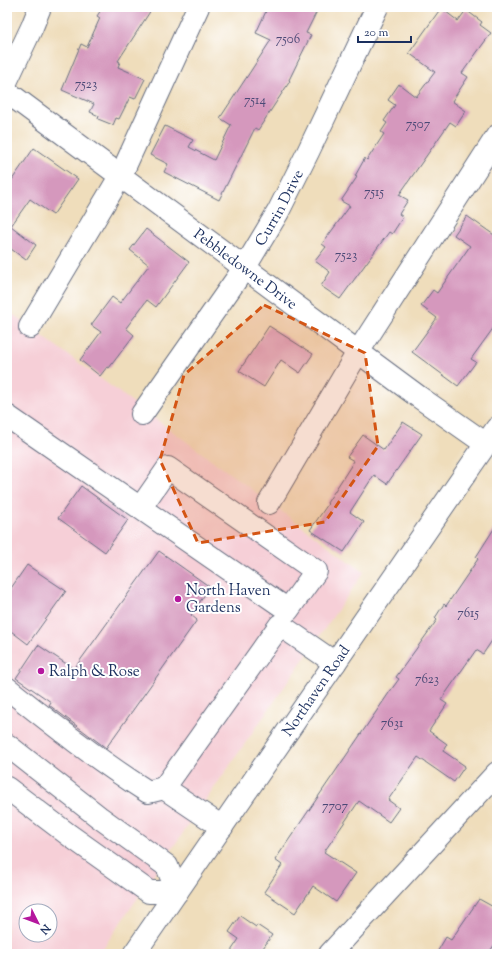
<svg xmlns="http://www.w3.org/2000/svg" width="504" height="961" font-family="'Sorts Mill Goudy',serif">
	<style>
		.built { fill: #f6cfd7; fill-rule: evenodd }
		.building { fill: #d598bd }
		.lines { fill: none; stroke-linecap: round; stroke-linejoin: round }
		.minor-casing { stroke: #656c7f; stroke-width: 24 }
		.minor { stroke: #fff; stroke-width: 22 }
		.marked { fill: #d45514; fill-opacity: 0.2; stroke: #d45514; stroke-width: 3; stroke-dasharray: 8 5; stroke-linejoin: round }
		.poi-dot { fill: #b5179e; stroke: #fff; stroke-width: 1.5 }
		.labels { text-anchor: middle; stroke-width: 4; stroke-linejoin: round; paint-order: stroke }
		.number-label { font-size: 13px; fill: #4a4976 }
		.street-label { font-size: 15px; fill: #1b2f5e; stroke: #fff }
		.poi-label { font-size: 15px; fill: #1b2f5e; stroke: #fff; text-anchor: start }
	</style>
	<rect width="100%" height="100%" fill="#fff"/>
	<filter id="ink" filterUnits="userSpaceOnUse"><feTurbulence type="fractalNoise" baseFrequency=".025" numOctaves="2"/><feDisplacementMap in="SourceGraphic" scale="8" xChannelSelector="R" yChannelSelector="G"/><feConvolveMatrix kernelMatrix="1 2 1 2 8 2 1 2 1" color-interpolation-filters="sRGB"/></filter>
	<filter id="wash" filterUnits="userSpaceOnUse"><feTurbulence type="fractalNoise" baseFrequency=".012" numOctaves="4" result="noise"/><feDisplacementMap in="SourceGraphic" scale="16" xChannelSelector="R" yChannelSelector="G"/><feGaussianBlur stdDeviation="0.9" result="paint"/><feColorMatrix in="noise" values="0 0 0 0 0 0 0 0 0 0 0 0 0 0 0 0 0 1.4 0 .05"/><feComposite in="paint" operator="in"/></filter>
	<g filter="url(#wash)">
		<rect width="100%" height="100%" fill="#efddbb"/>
		<path class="built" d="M 7,310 L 364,572 L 99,954 L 7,954 ZM 26,911 L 50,911 L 50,935 L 26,935 Z"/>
		<g id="blocks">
			<path class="building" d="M 103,7 L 153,7 L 118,61 L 120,62 L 118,67 L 145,79 L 135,99 L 130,97 L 119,119 L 116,118 L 113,125 L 98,119 L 99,116 L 90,112 L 94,104 L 62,90 L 81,44 L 87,47 L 100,18 L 97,16 Z
				M 268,7 L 319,7 L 306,33 L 311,35 L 289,80 L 290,81 L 258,130 L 255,128 L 219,200 L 164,172 L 168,164 L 150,155 L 165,126 L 193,140 L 189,147 L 214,160 L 231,125 L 220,118 L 271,40 L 256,33 Z
				M 441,8 L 458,21 L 466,10 L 482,22 L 480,25 L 491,33 L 462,73 L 468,77 L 452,101 L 466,111 L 456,126 L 450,122 L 399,195 L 408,200 L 399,214 L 403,217 L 392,234 L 389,232 L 340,299 L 321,286 L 330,272 L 315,261 L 326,247 L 322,244 L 350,206 L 341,201 L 357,177 L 355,176 L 365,158 L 367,160 L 384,134 L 381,132 L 387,123 L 384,121 L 395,105 L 388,100 L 399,84 L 416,97 L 435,72 L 409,53 Z
				M 34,148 L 78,179 L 53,215 L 30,199 L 11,226 L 36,245 L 26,260 L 7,246 L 7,187 Z
				M 467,216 L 497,237 L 497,323 L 471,359 L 476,362 L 458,386 L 412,352 L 437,318 L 421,306 L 433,290 L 437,293 L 470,246 L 454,235 Z
				M 146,229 L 189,262 L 156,307 L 147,300 L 126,328 L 134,335 L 109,368 L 107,367 L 100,376 L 80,360 L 101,332 L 91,325 L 112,297 L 120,303 L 149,265 L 130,250 Z
				M 269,326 L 313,354 L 300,373 L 281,360 L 264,387 L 239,371 Z
				M 403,422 L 422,434 L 387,484 L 374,475 L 350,512 L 364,522 L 344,552 L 310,530 L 328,504 L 327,503 L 354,461 L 347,457 L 363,435 L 384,450 Z
				M 81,486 L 128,520 L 105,552 L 58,518 Z
				M 497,524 L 497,633 L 483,654 L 476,650 L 441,700 L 447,704 L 429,731 L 447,744 L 443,751 L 465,766 L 454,782 L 418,757 L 388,800 L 399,808 L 389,822 L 359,801 L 324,852 L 356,873 L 336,902 L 313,886 L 295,913 L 264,892 L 282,865 L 275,860 L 391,690 L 399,679 L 396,677 L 437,620 L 435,618 L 444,604 L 446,606 L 478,559 L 476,557 Z
				M 159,551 L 210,587 L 191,615 L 197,620 L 106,748 L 49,705 L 51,702 L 16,678 L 38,645 L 74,669 Z
				M 27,565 L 66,591 L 28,644 L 7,628 L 7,594 Z
				M 479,899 L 497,909 L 497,941 L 488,954 L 436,954 L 446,937 L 451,940 Z
				M 240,916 L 256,927 L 257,925 L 272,935 L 259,954 L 229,954 L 239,939 L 229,932 Z"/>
		</g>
	</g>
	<g filter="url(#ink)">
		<use href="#blocks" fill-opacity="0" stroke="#656c7f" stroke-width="1"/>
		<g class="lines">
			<defs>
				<g id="minor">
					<path d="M 7,80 L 32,27 L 40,7"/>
					<path id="s1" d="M 7,92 L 419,397 L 486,444"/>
					<path d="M 30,327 L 121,175 L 198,7"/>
					<path id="s2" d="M 142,414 L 245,267 L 278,212 L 308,152 L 377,7"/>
					<path d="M 7,416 L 288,610 L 316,571 L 168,468 L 141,507"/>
					<path d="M 269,503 L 358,352 L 497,136"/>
					<path d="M 7,688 C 52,724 99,761 148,792 L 164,788"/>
					<path d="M 7,745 L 99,817 L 167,866 L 177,892 L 149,892 L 69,835 L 7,788"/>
					<path d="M 222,827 L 164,788 L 280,625 L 335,663"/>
					<path id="s3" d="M 134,954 L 497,428"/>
					<path d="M 330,954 L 497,773"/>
				</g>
			</defs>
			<use href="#minor" class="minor-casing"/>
			<use href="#minor" class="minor"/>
		</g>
	</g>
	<path class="marked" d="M 264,305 L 365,353 L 378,446 L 325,522 L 198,543 L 160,460 L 184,375 Z"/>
	<g class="poi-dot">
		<circle cx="178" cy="599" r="4"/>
		<circle cx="41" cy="671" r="4"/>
	</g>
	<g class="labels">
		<g class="number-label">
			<text x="288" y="43">7506</text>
			<text x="86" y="88">7523</text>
			<text x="255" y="104">7514</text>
			<text x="418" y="128">7507</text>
			<text x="374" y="196">7515</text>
			<text x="346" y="259">7523</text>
			<text x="468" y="617">7615</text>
			<text x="427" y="683">7623</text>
			<text x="392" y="727">7631</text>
			<text x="335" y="810">7707</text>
		</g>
		<g class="street-label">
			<text dy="5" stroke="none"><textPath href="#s2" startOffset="248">Currin Drive</textPath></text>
			<text dy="5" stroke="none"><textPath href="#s1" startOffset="297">Pebbledowne Drive</textPath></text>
			<text dy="5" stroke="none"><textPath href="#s3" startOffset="320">Northaven Road</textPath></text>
		</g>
		<g class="poi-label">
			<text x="186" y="595">North Haven<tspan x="186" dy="17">Gardens</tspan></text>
			<text x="49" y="676">Ralph &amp; Rose</text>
		</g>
	</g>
	<rect width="504" height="961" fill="none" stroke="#fff" stroke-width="24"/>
	<g transform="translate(38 923) rotate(132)"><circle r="19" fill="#ffffff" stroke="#a4acbf"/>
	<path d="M0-3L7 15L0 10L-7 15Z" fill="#b5179e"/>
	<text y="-6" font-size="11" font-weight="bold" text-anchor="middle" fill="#1b2f5e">N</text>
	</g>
	<path d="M358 36v6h53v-6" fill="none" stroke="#1b2f5e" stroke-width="2"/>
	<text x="364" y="36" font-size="12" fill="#1b2f5e" stroke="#ffffff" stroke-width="3" paint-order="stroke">20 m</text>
</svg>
